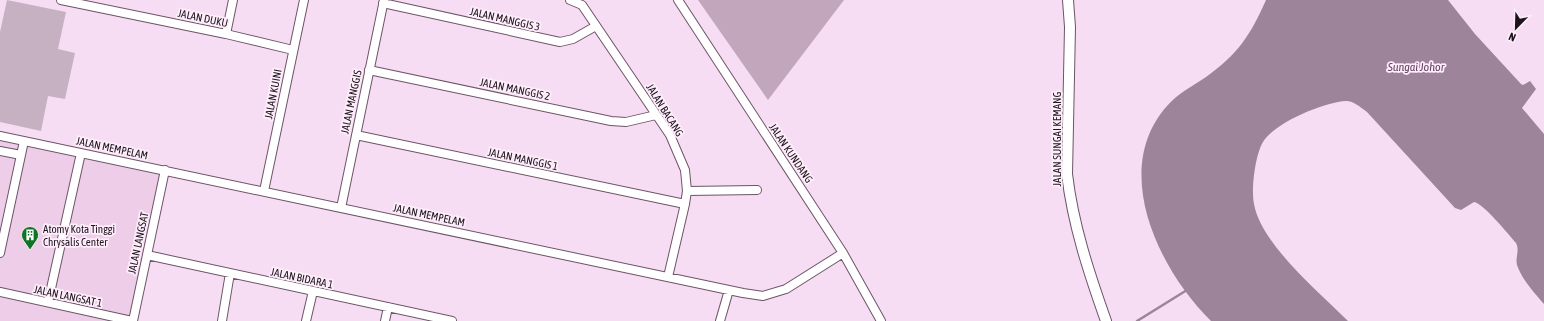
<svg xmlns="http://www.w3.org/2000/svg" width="1544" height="321" font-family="'Asap Condensed',sans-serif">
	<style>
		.built { fill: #edcde8 }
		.green { fill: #c6b1c2 }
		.forest { fill: #c1a6bc }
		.water { fill: #9e849a }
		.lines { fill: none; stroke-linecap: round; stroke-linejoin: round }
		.stream { stroke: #9e849a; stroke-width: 2.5 }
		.minor-casing { stroke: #6b5567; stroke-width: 10 }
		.tertiary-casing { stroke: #6b5567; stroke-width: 12 }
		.minor { stroke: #fff; stroke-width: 8 }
		.tertiary { stroke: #fff; stroke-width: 10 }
		.labels { text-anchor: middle; stroke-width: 3.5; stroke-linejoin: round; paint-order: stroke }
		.street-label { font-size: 11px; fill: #1c131b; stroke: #feeefb }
		.poi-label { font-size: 11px; fill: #1c131b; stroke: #feeefb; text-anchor: start }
		.water-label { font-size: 12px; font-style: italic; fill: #674062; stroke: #feeefb }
	</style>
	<rect width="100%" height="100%" fill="#f7ddf3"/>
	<path class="built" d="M 0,132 L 169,168 L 136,321 L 0,321 Z"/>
	<path class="green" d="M 7,0 L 66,12 L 58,49 L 75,53 L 65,99 L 48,96 L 41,131 L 0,122 L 0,32 Z"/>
	<path class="forest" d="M 698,0 L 844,0 L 768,100 Z"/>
	<path class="water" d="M 1266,0 L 1448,0 L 1475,34 L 1521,84 L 1523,85 L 1530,81 L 1536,89 L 1522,108 L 1544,134 L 1544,304 C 1535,294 1521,278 1517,265 C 1515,257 1520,251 1516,243 C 1509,235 1483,203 1474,202 L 1461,210 L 1455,208 L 1367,112 C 1360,107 1354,101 1346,101 C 1324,102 1274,123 1263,142 C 1255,155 1251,190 1254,204 C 1261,244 1319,292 1348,321 L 1211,321 C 1159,270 1110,170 1167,106 C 1178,93 1193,86 1206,77 C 1238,54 1250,36 1266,0 Z"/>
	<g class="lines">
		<path class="stream" d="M 1137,321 L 1187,290"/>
		<defs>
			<path id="minor" d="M 61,0 L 226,34 L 293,50
				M 570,0 L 582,5 L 670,135 L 685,170 L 687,191 L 685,204 L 668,277
				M 678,0 L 843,253 L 881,321
				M 383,3 L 560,42 L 573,39 L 596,26
				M 226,34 L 233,0
				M 369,70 L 611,121 L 626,122 L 656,115
				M 356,135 L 685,204
				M 0,136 L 743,293 L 763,296 L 786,289 L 843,253
				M 0,151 L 21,155
				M 264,191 L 304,0
				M 687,191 L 757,190
				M 341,208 L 384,0
				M 0,253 L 24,141
				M 147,255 L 452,321
				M 0,292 L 132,321
				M 48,302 L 81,153
				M 133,321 L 165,170
				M 222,321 L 230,273
				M 306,321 L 313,291
				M 385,321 L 388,307
				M 720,321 L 729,290"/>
			<path id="tertiary" d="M 1068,0 L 1070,27 L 1067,174 C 1073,225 1089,273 1106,321"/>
		</defs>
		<use href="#minor" class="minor-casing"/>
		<use href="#tertiary" class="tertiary-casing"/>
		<use href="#minor" class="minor"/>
		<use href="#tertiary" class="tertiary"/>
	</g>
	<defs>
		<symbol id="building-pin" viewBox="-11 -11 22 30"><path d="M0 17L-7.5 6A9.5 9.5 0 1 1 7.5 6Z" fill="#0f7426" stroke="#feeefb"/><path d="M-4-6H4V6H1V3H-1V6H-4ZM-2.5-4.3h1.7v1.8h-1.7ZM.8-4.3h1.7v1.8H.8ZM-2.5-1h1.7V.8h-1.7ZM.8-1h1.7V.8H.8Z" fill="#fff"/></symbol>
	</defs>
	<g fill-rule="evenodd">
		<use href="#building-pin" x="20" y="225" width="20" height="27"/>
	</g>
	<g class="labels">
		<g class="street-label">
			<text transform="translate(203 18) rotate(12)" y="4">JALAN DUKU</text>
			<text transform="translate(505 19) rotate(13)" y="4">JALAN MANGGIS 3</text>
			<text transform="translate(515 89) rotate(12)" y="4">JALAN MANGGIS 2</text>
			<text transform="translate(273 94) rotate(-79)" y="4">JALAN KUINI</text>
			<text transform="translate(351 102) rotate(-78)" y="4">JALAN MANGGIS</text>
			<text transform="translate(665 110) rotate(58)" y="4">JALAN BACANG</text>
			<text transform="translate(1057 139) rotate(-90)" y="4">JALAN SUNGAI KEMANG</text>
			<text transform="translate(112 148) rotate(12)" y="4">JALAN MEMPELAM</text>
			<text transform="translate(791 153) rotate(56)" y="4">JALAN KUNDANG</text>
			<text transform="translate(523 159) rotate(12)" y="4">JALAN MANGGIS 1</text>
			<text transform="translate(429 215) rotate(12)" y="4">JALAN MEMPELAM</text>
			<text transform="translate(138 243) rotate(-78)" y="4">JALAN LANGSAT</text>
			<text transform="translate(302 278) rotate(12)" y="4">JALAN BIDARA 1</text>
			<text transform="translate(68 296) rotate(12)" y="4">JALAN LANGSAT 1</text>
		</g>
		<g class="poi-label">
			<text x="43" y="233">Atomy Kota Tinggi<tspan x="43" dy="13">Chrysalis Center</tspan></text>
		</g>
		<g class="water-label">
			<text x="1416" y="71">Sungai Johor</text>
		</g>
	</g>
	<g transform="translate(1516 28) rotate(203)" stroke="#feeefb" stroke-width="3" paint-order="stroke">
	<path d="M0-3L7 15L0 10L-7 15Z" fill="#1c131b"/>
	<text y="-6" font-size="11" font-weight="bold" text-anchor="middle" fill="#1c131b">N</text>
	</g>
</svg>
